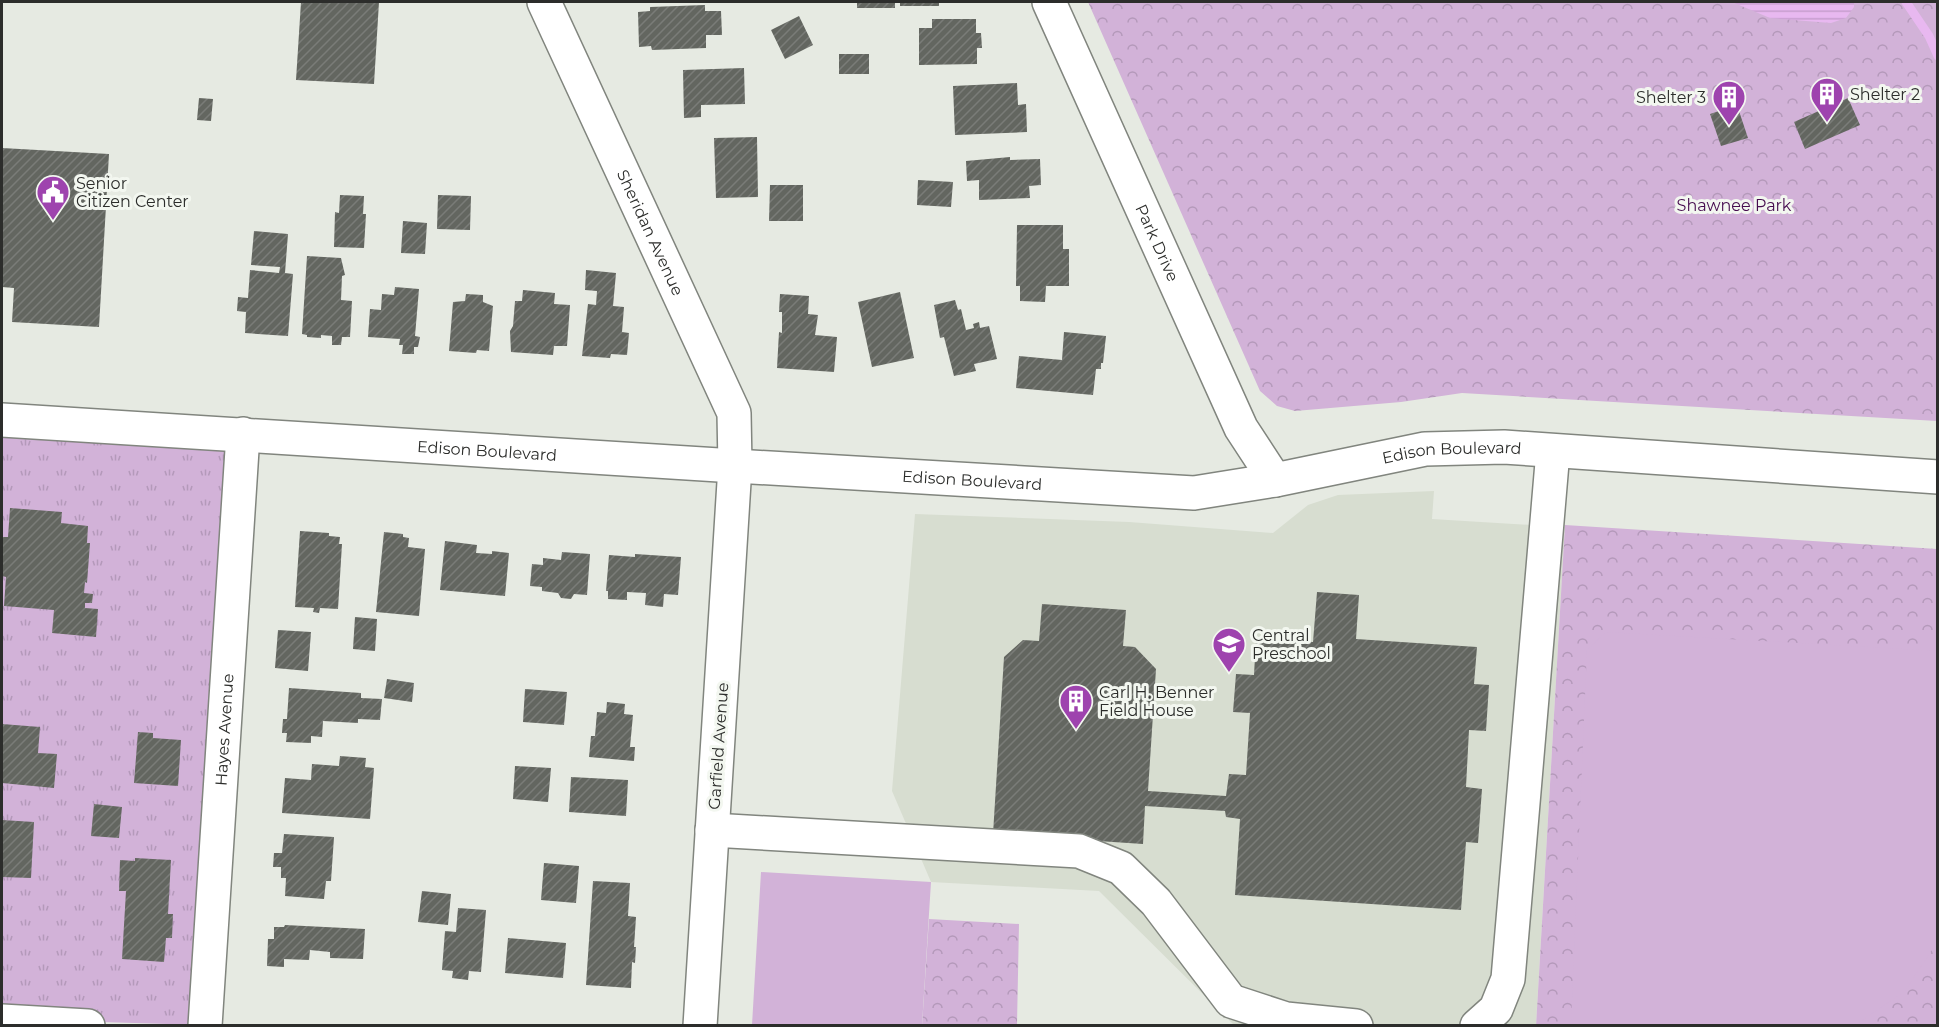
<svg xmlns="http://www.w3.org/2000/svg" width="1939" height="1027" font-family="Montserrat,sans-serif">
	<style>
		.built { fill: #d7ddd0 }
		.grass { fill: url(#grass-tufts) }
		.park { fill: url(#park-crowns) }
		.pitch { fill: #d2b2d8 }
		.water { fill: url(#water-rules) }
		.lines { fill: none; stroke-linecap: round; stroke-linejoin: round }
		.stream { stroke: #e8b8f0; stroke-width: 9 }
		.building { fill: url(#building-hatch) }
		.minor-casing { stroke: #81857e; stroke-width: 36 }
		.minor { stroke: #fff; stroke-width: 33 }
		.labels { text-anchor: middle; stroke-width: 6; stroke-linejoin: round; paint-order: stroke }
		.poi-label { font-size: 16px; fill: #2c2d2b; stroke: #f3f7f0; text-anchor: start }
		.park-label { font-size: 16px; fill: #460c4f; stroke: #f3f7f0 }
		.street-label { font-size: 16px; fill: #2c2d2b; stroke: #f3f7f0 }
	</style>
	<defs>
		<pattern id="grass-tufts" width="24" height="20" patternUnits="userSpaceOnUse" patternTransform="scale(1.5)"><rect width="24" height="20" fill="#d2b2d8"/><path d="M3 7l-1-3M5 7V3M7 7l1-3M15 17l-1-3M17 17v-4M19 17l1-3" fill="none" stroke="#b499ba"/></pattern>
		<pattern id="park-crowns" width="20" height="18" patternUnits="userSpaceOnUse" patternTransform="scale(1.5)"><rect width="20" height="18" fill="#d2b2d8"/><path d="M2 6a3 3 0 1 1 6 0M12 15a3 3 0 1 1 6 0" fill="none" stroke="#b499ba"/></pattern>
		<pattern id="water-rules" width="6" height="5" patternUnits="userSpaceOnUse" patternTransform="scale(1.5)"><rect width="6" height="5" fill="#e8b8f0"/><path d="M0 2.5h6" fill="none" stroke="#c79ece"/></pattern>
		<pattern id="building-hatch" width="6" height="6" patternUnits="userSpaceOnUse" patternTransform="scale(1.5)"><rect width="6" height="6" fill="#636660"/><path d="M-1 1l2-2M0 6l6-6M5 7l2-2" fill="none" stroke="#7a7c78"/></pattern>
	</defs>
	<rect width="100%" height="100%" fill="#e6eae2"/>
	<path class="built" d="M 1434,491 L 1432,519 L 1547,526 L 1565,525 L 1536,1025 L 1234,1025 L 1099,891 L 931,882 L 892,791 L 915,514 L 1129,522 L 1273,533 L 1308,505 L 1338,495 Z"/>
	<path class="grass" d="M 2,419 L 243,434 L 200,1025 L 2,1019 Z"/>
	<path class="park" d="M 1088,2 L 1937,2 L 1937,421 L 1462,393 L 1401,402 L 1295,411 L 1277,406 L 1260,391 Z
		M 1565,525 L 1937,549 L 1937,1025 L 1536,1026 Z
		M 929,919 L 1019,924 L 1017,1025 L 922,1026 Z"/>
	<path class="pitch" d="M 1606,632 L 1937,651 L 1937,942 L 1905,991 L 1855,1025 L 1576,1026 L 1571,1022 L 1587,650 Z
		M 761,872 L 931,882 L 922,1025 L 752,1025 Z"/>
	<path class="water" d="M 1732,2 L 1854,2 L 1854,7 L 1846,18 L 1831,23 L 1770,18 Z"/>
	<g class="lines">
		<path class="stream" d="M 1906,2 L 1929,36 L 1938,56"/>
	</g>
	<path class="building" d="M 301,2 L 379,2 L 374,84 L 296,80 Z
		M 857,2 L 895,2 L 895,8 L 857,8 Z
		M 900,2 L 939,2 L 939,6 L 900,6 Z
		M 705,5 L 705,11 L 721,11 L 722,35 L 706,35 L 706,48 L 652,50 L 651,46 L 639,47 L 638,12 L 650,11 L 650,7 Z
		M 799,16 L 813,45 L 785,59 L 771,30 Z
		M 932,19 L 976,19 L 976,33 L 981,33 L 982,48 L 977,48 L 977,64 L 919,65 L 919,28 L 932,28 Z
		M 839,54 L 869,54 L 869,74 L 839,74 Z
		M 744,68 L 745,104 L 701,105 L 701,117 L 684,118 L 683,70 Z
		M 1017,83 L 1018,105 L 1026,104 L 1027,132 L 955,135 L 953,86 Z
		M 199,98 L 213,99 L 211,121 L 197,120 Z
		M 1848,98 L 1860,125 L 1805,149 L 1794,122 Z
		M 1737,105 L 1748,138 L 1721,146 L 1710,114 Z
		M 757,137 L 758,197 L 716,198 L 714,138 Z
		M 2,148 L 109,154 L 99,327 L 12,322 L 14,288 L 2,287 Z
		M 1010,157 L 1010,160 L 1040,159 L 1041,185 L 1029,186 L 1030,198 L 979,200 L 979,180 L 967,181 L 966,161 Z
		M 918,180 L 953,182 L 951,207 L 917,205 Z
		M 770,185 L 803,185 L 803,221 L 769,221 Z
		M 340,195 L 364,196 L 363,214 L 366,214 L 364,248 L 334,247 L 335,212 L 339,213 Z
		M 438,195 L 471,196 L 470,230 L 437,229 Z
		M 403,221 L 427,223 L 425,254 L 401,253 Z
		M 1017,225 L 1063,225 L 1063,249 L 1069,249 L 1069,286 L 1046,286 L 1045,302 L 1020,301 L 1020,286 L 1016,286 Z
		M 254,231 L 288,234 L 285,273 L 293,274 L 288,336 L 245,333 L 246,312 L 237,311 L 238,297 L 248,298 L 250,270 L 279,273 L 280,267 L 251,265 Z
		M 307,256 L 341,258 L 345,275 L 342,276 L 341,300 L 352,301 L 350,337 L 342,337 L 341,345 L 332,345 L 332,336 L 321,335 L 321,338 L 307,337 L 307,335 L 302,334 Z
		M 586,270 L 616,273 L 613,306 L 624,307 L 622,332 L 629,333 L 627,355 L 611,354 L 610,358 L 582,356 L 588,304 L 596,305 L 597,291 L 585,290 Z
		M 395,287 L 419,289 L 415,336 L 420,337 L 418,347 L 414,347 L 414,354 L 402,354 L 403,345 L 399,345 L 400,339 L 368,337 L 370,309 L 381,310 L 382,294 L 394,295 Z
		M 523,290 L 555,293 L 554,304 L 570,305 L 567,346 L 554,346 L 553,355 L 511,352 L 510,331 L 513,326 L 515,301 L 522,301 Z
		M 900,292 L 914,358 L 872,367 L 858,302 Z
		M 466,294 L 483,295 L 483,302 L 493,306 L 489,351 L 477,350 L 476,353 L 449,351 L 453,302 L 465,301 Z
		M 780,294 L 809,296 L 808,314 L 818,315 L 815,335 L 837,337 L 834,372 L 777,368 L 779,332 L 782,333 L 782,312 L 779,312 Z
		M 955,300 L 958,310 L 961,309 L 966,330 L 974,328 L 973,324 L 979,322 L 980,328 L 989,326 L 997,359 L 974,364 L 976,371 L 954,376 L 944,337 L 940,338 L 934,305 Z
		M 1064,332 L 1106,336 L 1103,363 L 1101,363 L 1101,369 L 1096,369 L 1093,395 L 1016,388 L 1019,356 L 1062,360 Z
		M 10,508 L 62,512 L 61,523 L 88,526 L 87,543 L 90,543 L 87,583 L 85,582 L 84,593 L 93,594 L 92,603 L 85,603 L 85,608 L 98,609 L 96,637 L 52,633 L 54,610 L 4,606 L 6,577 L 2,576 L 2,537 L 8,537 Z
		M 300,531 L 329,533 L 329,536 L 340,537 L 339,544 L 342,544 L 338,609 L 320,608 L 319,613 L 313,612 L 314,608 L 295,607 Z
		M 384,532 L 403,534 L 403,537 L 409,538 L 408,547 L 425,549 L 419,616 L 376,612 Z
		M 445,541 L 477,545 L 476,553 L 492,554 L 492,551 L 509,553 L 505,596 L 440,590 Z
		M 562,552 L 590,554 L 587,595 L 574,594 L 571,599 L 561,598 L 558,593 L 542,591 L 542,587 L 530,586 L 532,564 L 543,565 L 543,558 L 561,560 Z
		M 635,554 L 681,557 L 678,595 L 664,594 L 663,607 L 645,605 L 646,593 L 627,592 L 627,600 L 608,599 L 608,591 L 606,591 L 609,555 L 635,557 Z
		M 1317,592 L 1359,595 L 1356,639 L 1477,647 L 1474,684 L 1489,685 L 1486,731 L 1469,730 L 1466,787 L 1482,789 L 1478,843 L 1466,842 L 1461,910 L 1235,895 L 1240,819 L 1226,817 L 1225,811 L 1145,806 L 1143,844 L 993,834 L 1004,657 L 1023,640 L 1039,641 L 1042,604 L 1126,610 L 1123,646 L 1135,647 L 1156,669 L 1148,791 L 1226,796 L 1229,774 L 1246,775 L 1250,713 L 1233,712 L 1236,674 L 1254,675 L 1256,638 L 1313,642 Z
		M 355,617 L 377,619 L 375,651 L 353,649 Z
		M 278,630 L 311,632 L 308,671 L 275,668 Z
		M 387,679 L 414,683 L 412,702 L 384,698 Z
		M 289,688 L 361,693 L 361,698 L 382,699 L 380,720 L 358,719 L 358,723 L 323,721 L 322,737 L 311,736 L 311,743 L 286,742 L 287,733 L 282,733 L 283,719 L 287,719 Z
		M 525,689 L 567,692 L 564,725 L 523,722 Z
		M 607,702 L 625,704 L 624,714 L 633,715 L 630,747 L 635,747 L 634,761 L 589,757 L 591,736 L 595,736 L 597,712 L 606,713 Z
		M 2,724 L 40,727 L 38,753 L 57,754 L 54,788 L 2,783 Z
		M 138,732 L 153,733 L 153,738 L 181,740 L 178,786 L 134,783 Z
		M 340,756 L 366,758 L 365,767 L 374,768 L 370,819 L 282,813 L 285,778 L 311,780 L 312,764 L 339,766 Z
		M 515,766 L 551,768 L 548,802 L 513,799 Z
		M 571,777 L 628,780 L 626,816 L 569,812 Z
		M 94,804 L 122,807 L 119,838 L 91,836 Z
		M 2,820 L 34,822 L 31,878 L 2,877 Z
		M 284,834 L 334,837 L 331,881 L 326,881 L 324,899 L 285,896 L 286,878 L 281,878 L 281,867 L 273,867 L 274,853 L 282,853 Z
		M 135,858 L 171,860 L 168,914 L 173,914 L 172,938 L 166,938 L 164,962 L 122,959 L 126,891 L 119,891 L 120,860 L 135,861 Z
		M 544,863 L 579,866 L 576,903 L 541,900 Z
		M 593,881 L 630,883 L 628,916 L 636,917 L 634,947 L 636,947 L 635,963 L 632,962 L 631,988 L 586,985 Z
		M 422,891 L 451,894 L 448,925 L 418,922 Z
		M 458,908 L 486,910 L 481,972 L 469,971 L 468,980 L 452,978 L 453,971 L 442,970 L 445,931 L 456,932 Z
		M 285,925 L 365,929 L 363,959 L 330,958 L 330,952 L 310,950 L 309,960 L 284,959 L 284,967 L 267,966 L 268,939 L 274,939 L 274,927 L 284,927 Z
		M 508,938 L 566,943 L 563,978 L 505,973 Z"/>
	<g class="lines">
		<defs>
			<g id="minor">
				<path id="s1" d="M 544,2 L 734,413 L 735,466 L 700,1026"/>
				<path id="s2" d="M 1049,2 L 1241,428 L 1275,480"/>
				<path id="s3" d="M 2,420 L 735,466 L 1194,493 L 1275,480 L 1425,449 L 1504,447 L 1938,477"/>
				<path d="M 712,830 L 1079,851 L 1121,868 L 1156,902 L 1231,1001 L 1286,1019 L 1356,1026"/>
				<path d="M 2,1021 L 88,1026"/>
				<path id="s4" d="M 205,1026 L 243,434"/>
				<path d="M 1477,1026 L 1496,1009 L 1508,979 L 1553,451"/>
			</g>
		</defs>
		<use href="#minor" class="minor-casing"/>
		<use href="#minor" class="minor"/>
	</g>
	<defs>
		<symbol id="building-pin" viewBox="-11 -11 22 30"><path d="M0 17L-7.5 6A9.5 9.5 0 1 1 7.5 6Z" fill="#9e43ae" stroke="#f3f7f0"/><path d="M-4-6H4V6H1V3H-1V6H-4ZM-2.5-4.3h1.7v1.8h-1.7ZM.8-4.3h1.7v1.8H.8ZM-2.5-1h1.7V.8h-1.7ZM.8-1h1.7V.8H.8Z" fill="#fff"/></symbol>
		<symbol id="civic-pin" viewBox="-11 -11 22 30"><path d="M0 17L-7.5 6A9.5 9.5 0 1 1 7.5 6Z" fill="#9e43ae" stroke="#f3f7f0"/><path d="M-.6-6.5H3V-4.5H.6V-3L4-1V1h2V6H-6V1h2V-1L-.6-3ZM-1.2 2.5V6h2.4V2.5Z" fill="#fff"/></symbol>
		<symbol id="school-pin" viewBox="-11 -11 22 30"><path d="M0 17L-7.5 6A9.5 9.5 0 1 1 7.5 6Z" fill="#9e43ae" stroke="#f3f7f0"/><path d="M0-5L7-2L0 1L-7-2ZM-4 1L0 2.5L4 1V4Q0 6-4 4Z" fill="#fff"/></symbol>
	</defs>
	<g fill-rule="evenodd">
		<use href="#building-pin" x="1808" y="75" width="38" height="52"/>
		<use href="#building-pin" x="1710" y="78" width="38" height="52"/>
		<use href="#civic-pin" x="34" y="173" width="38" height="52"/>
		<use href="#school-pin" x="1210" y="625" width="38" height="52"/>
		<use href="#building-pin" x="1057" y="682" width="38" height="52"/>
	</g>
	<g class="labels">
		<g class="poi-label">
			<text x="1850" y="100">Shelter 2</text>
			<text x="1706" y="103" text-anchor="end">Shelter 3</text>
			<text x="76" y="189">Senior<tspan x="76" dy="18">Citizen Center</tspan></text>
			<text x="1252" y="641">Central<tspan x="1252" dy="18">Preschool</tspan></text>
			<text x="1099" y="698">Carl H. Benner<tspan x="1099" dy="18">Field House</tspan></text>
		</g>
		<g class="park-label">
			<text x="1734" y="211">Shawnee Park</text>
		</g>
		<g class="street-label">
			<text dy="6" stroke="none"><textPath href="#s1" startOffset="254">Sheridan Avenue</textPath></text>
			<text dy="6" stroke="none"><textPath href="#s2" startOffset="264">Park Drive</textPath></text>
			<text dy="6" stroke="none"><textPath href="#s3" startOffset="486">Edison Boulevard</textPath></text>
			<text dy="6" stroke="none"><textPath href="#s3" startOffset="1456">Edison Boulevard</textPath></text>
			<text dy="6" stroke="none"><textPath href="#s3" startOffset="972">Edison Boulevard</textPath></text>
			<text dy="6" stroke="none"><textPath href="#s4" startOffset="297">Hayes Avenue</textPath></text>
			<text transform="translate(718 746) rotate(-86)" y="6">Garfield Avenue</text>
		</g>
	</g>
	<rect width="1939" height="1027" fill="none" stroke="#2c2d2b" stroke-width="6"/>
</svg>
